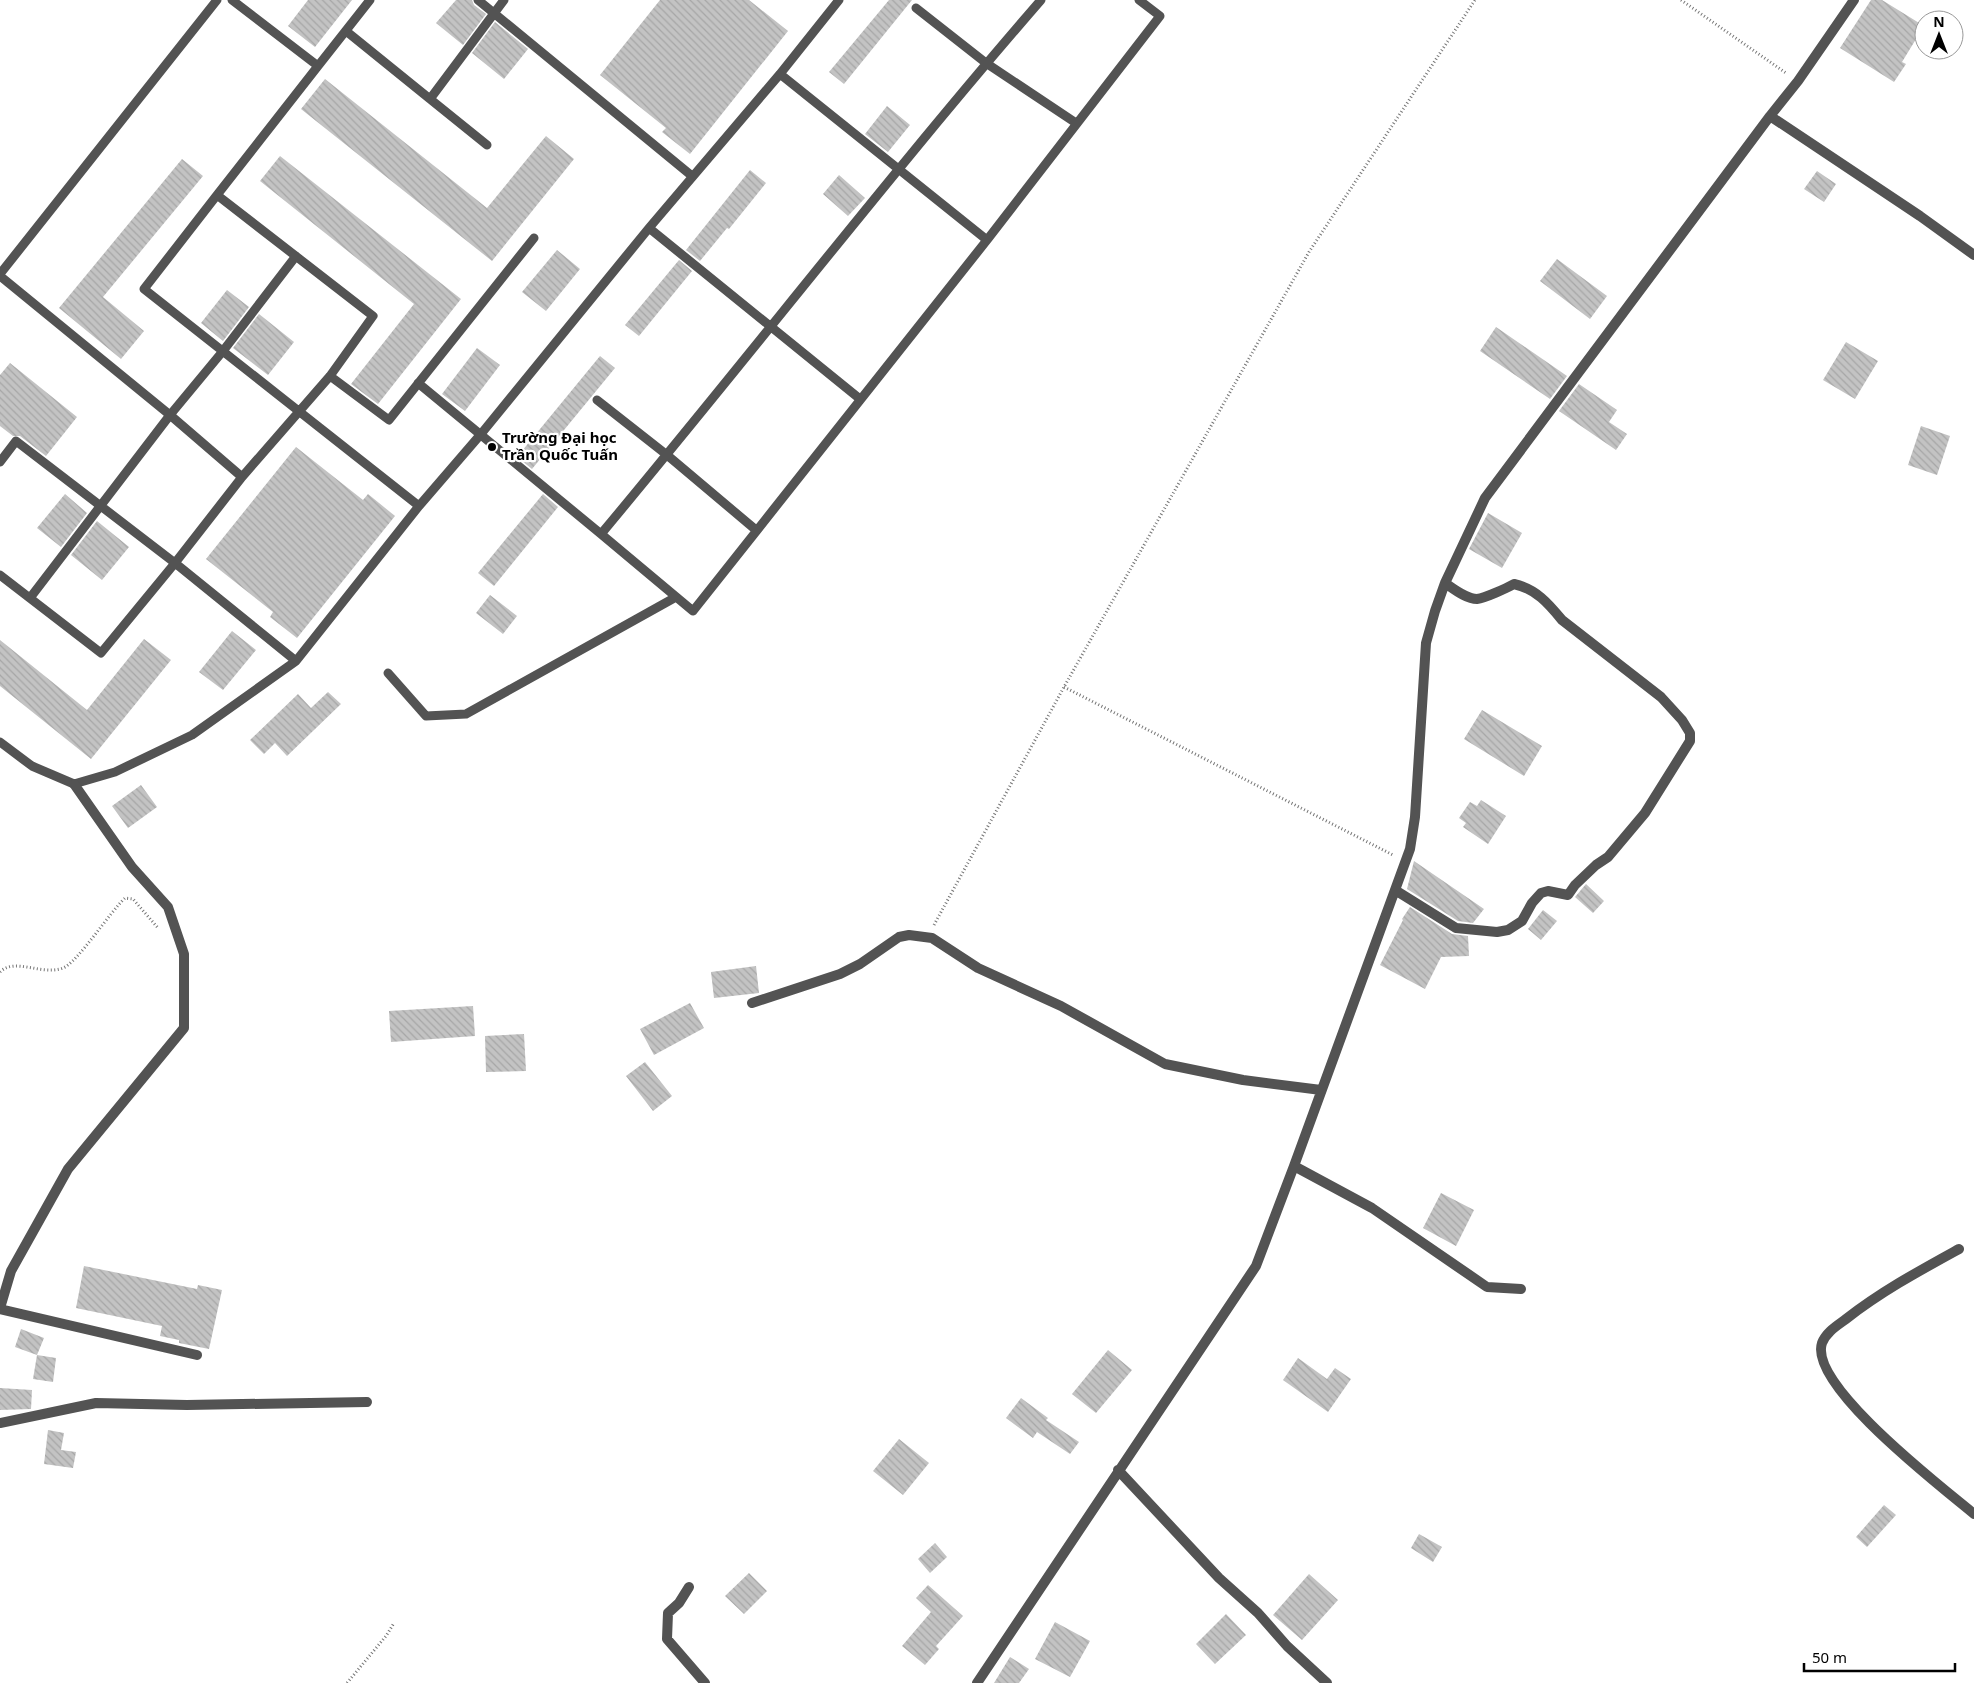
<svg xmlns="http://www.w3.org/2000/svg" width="1974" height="1683" font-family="'Noto Sans',sans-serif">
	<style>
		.building { fill: url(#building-back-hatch) }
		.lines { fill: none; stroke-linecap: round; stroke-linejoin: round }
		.path { stroke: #757575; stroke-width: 3; stroke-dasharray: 1 2.5; stroke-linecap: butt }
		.lane { stroke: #535353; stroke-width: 9 }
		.street { stroke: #535353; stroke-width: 10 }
		.poi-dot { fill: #000; stroke: #fff; stroke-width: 2 }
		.labels { text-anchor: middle; stroke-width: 4.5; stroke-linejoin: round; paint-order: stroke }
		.poi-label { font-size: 15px; font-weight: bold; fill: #000; stroke: #fff; text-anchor: start }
	</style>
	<defs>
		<pattern id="building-back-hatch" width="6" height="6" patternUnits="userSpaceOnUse" patternTransform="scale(1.25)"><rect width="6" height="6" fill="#c3c3c3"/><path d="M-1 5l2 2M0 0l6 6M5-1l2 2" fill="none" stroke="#a6a6a6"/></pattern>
	</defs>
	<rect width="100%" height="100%" fill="#fff"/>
	<path class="building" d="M 308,0 L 352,0 L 315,47 L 288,26 Z
		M 456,0 L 472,0 L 474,5 L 486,14 L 463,45 L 436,23 Z
		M 660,0 L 749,0 L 788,31 L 690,154 L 662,132 L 666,128 L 600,75 Z
		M 889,0 L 912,0 L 844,84 L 829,72 Z
		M 1871,0 L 1882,0 L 1924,26 L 1902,62 L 1906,64 L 1894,82 L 1840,48 Z
		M 495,22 L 528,49 L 504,79 L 472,53 Z
		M 325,79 L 487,208 L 546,136 L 574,159 L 492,261 L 301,109 Z
		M 887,106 L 910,125 L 888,152 L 865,134 Z
		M 280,156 L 461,299 L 378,404 L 351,384 L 414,304 L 260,181 Z
		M 182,159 L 203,176 L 103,297 L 144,331 L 121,359 L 59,308 Z
		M 750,170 L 766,183 L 729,229 L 727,228 L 700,261 L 686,250 Z
		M 1817,171 L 1836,184 L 1824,202 L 1804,189 Z
		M 839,175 L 865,198 L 848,216 L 823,194 Z
		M 557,250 L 580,269 L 546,311 L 522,292 Z
		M 1557,259 L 1607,296 L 1590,319 L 1540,281 Z
		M 679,260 L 692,271 L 639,336 L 625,325 Z
		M 227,290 L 249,307 L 223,341 L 201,323 Z
		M 259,314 L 294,342 L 268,375 L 233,348 Z
		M 1496,327 L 1567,376 L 1550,399 L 1480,351 Z
		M 1846,342 L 1878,361 L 1855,399 L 1823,380 Z
		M 477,348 L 500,365 L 465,411 L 442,394 Z
		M 600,356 L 615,368 L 532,469 L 517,457 Z
		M 10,363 L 77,417 L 46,456 L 20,436 L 13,436 L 0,426 L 0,375 Z
		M 1579,384 L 1617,410 L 1609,422 L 1627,434 L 1616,450 L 1559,411 Z
		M 1921,426 L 1950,436 L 1937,475 L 1908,465 Z
		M 296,447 L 363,500 L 368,494 L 395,516 L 297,638 L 270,617 L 273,612 L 206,559 Z
		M 65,494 L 87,513 L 61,547 L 37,528 Z
		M 543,494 L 558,507 L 494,586 L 478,573 Z
		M 1488,513 L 1522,533 L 1502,568 L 1469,549 Z
		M 97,521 L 129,547 L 102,580 L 71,555 Z
		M 490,595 L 517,616 L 503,634 L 476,613 Z
		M 232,631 L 256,650 L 223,690 L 199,672 Z
		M 144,639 L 171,660 L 91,759 L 0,686 L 0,640 L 87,710 Z
		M 328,692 L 341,704 L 287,756 L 275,743 L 264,754 L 250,740 L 298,694 L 311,708 Z
		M 1482,710 L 1542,746 L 1524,776 L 1464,739 Z
		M 141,785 L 157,807 L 128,828 L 112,806 Z
		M 1481,800 L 1506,816 L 1488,844 L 1463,827 L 1466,823 L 1459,818 L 1470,802 L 1477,806 Z
		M 1414,861 L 1484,909 L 1473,923 L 1458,921 L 1407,889 Z
		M 1586,884 L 1604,901 L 1593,913 L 1575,897 Z
		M 1410,907 L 1452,934 L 1468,936 L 1469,956 L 1441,957 L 1425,989 L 1380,965 L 1403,920 L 1402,919 Z
		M 1543,910 L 1557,921 L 1541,940 L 1528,929 Z
		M 756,966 L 759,993 L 714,998 L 711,972 Z
		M 690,1003 L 704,1028 L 654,1055 L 640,1029 Z
		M 473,1006 L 475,1036 L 391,1042 L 389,1011 Z
		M 524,1034 L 526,1071 L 486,1072 L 485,1036 Z
		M 645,1062 L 672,1096 L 653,1111 L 626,1076 Z
		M 1441,1193 L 1474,1210 L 1456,1246 L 1423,1228 Z
		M 84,1266 L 197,1289 L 198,1285 L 222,1290 L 209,1349 L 179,1343 L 179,1340 L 160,1336 L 162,1326 L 76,1308 Z
		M 21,1329 L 44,1338 L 37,1355 L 15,1347 Z
		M 1108,1350 L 1132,1370 L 1096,1413 L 1072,1394 Z
		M 37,1355 L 56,1358 L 53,1382 L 33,1379 Z
		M 1298,1358 L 1327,1379 L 1335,1368 L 1351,1379 L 1328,1412 L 1283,1380 Z
		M 0,1388 L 32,1390 L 31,1409 L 0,1410 Z
		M 1021,1398 L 1048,1418 L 1046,1420 L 1079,1442 L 1070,1454 L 1037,1432 L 1033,1438 L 1006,1418 Z
		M 48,1430 L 64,1433 L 61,1450 L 76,1452 L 73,1468 L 44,1464 Z
		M 899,1439 L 929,1463 L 903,1495 L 873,1471 Z
		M 1884,1505 L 1896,1515 L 1867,1547 L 1856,1537 Z
		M 1419,1534 L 1442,1547 L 1433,1562 L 1411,1548 Z
		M 935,1543 L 947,1557 L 930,1573 L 918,1559 Z
		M 749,1573 L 767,1591 L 744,1614 L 725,1596 Z
		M 1309,1574 L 1338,1600 L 1302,1640 L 1273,1615 Z
		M 928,1585 L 963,1616 L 936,1646 L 939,1649 L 925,1665 L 902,1646 L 931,1612 L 916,1598 Z
		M 1226,1614 L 1246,1635 L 1215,1664 L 1196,1644 Z
		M 1055,1622 L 1090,1641 L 1070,1677 L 1035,1659 Z
		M 1010,1657 L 1029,1669 L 1019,1683 L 994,1683 Z"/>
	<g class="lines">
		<path class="path" d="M 1681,0 L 1786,73
			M 1064,687 L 1393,855
			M 934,925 L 1064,687 L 1309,252 L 1475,0
			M 0,972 C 15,957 41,976 63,968 C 77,963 110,912 125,898 L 133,899 L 158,928
			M 347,1683 L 386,1636 L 394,1623"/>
		<path class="lane" d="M 232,0 L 318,66 L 370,0
			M 478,0 L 692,176
			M 916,8 L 986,63 L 1076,123
			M 346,31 L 430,99 L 504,0
			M 780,74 L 987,240 L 1160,16 L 1139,0
			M 430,99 L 487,145
			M 217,195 L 318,66
			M 649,228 L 860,399
			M 0,274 L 217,0
			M 0,276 L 170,415 L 242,477
			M 330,376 L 389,420 L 534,238
			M 418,383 L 601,534 C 749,357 890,174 1041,0
			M 597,400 L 667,455 L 756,530
			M 0,462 L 16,441 L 175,563 L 296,661
			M 601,534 L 693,611 L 987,240
			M 0,575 L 101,653 L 175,563 L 242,477 L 330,376 L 373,316 L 217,195 L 144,289 C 236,361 327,434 419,506
			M 30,598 L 170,415 L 223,351 L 296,256
			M 388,673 L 426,716 L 466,714 L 676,597
			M 0,742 L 32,766 L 74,784 L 115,772 L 192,735 L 296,661 L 419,506 L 481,434 L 649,228 L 780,74 L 839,0"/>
		<path class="street" d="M 1770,116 L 1920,216 L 1974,255
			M 1395,890 L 1456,928 L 1497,932 L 1508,930 L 1522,921 L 1532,903 L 1541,893 L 1548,891 L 1568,895 L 1575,885 L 1596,865 L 1608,857 L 1645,813 L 1690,741 L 1690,733 L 1682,720 L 1661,697 L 1562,620 C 1548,603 1536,589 1514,584 C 1507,588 1485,598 1477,599 C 1466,599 1454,589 1445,583
			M 752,1003 L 840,974 L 860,964 L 899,937 L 909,935 L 932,938 L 978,968 L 1061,1006 L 1165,1064 L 1243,1080 L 1321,1090
			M 1294,1166 L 1372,1208 L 1487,1287 L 1521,1289
			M 1959,1249 C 1919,1271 1882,1291 1846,1319 C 1838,1325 1826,1332 1822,1343 C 1808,1385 1943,1488 1974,1514
			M 0,1308 L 11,1271 L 68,1169 L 184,1028 L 184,954 L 168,907 L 132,867 L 74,784
			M 0,1309 L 197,1355
			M 0,1423 L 96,1403 L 187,1405 L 367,1402
			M 1118,1470 L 1219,1578 L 1258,1613 L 1287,1646 L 1327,1683
			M 689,1587 L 679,1603 L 668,1613 L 667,1639 L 705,1683
			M 977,1683 L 1256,1266 L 1294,1166 L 1410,849 L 1415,817 L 1426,643 L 1435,611 L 1445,583 L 1485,498 L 1770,116 L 1798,81 L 1854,0"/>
	</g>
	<circle class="poi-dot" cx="492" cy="447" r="5"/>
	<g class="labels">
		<g class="poi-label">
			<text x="502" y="443">Trường Đại học<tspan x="502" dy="17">Trần Quốc Tuấn</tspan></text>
		</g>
	</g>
	<g transform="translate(1939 35)"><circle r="24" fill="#ffffff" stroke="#999999"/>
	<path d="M0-4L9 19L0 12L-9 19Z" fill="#000000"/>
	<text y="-8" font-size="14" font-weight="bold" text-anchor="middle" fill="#000000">N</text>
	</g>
	<path d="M1804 1663v8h151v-8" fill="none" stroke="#000000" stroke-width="2.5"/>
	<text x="1812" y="1663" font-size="15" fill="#000000" stroke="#ffffff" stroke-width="4" paint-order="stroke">50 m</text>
</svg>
